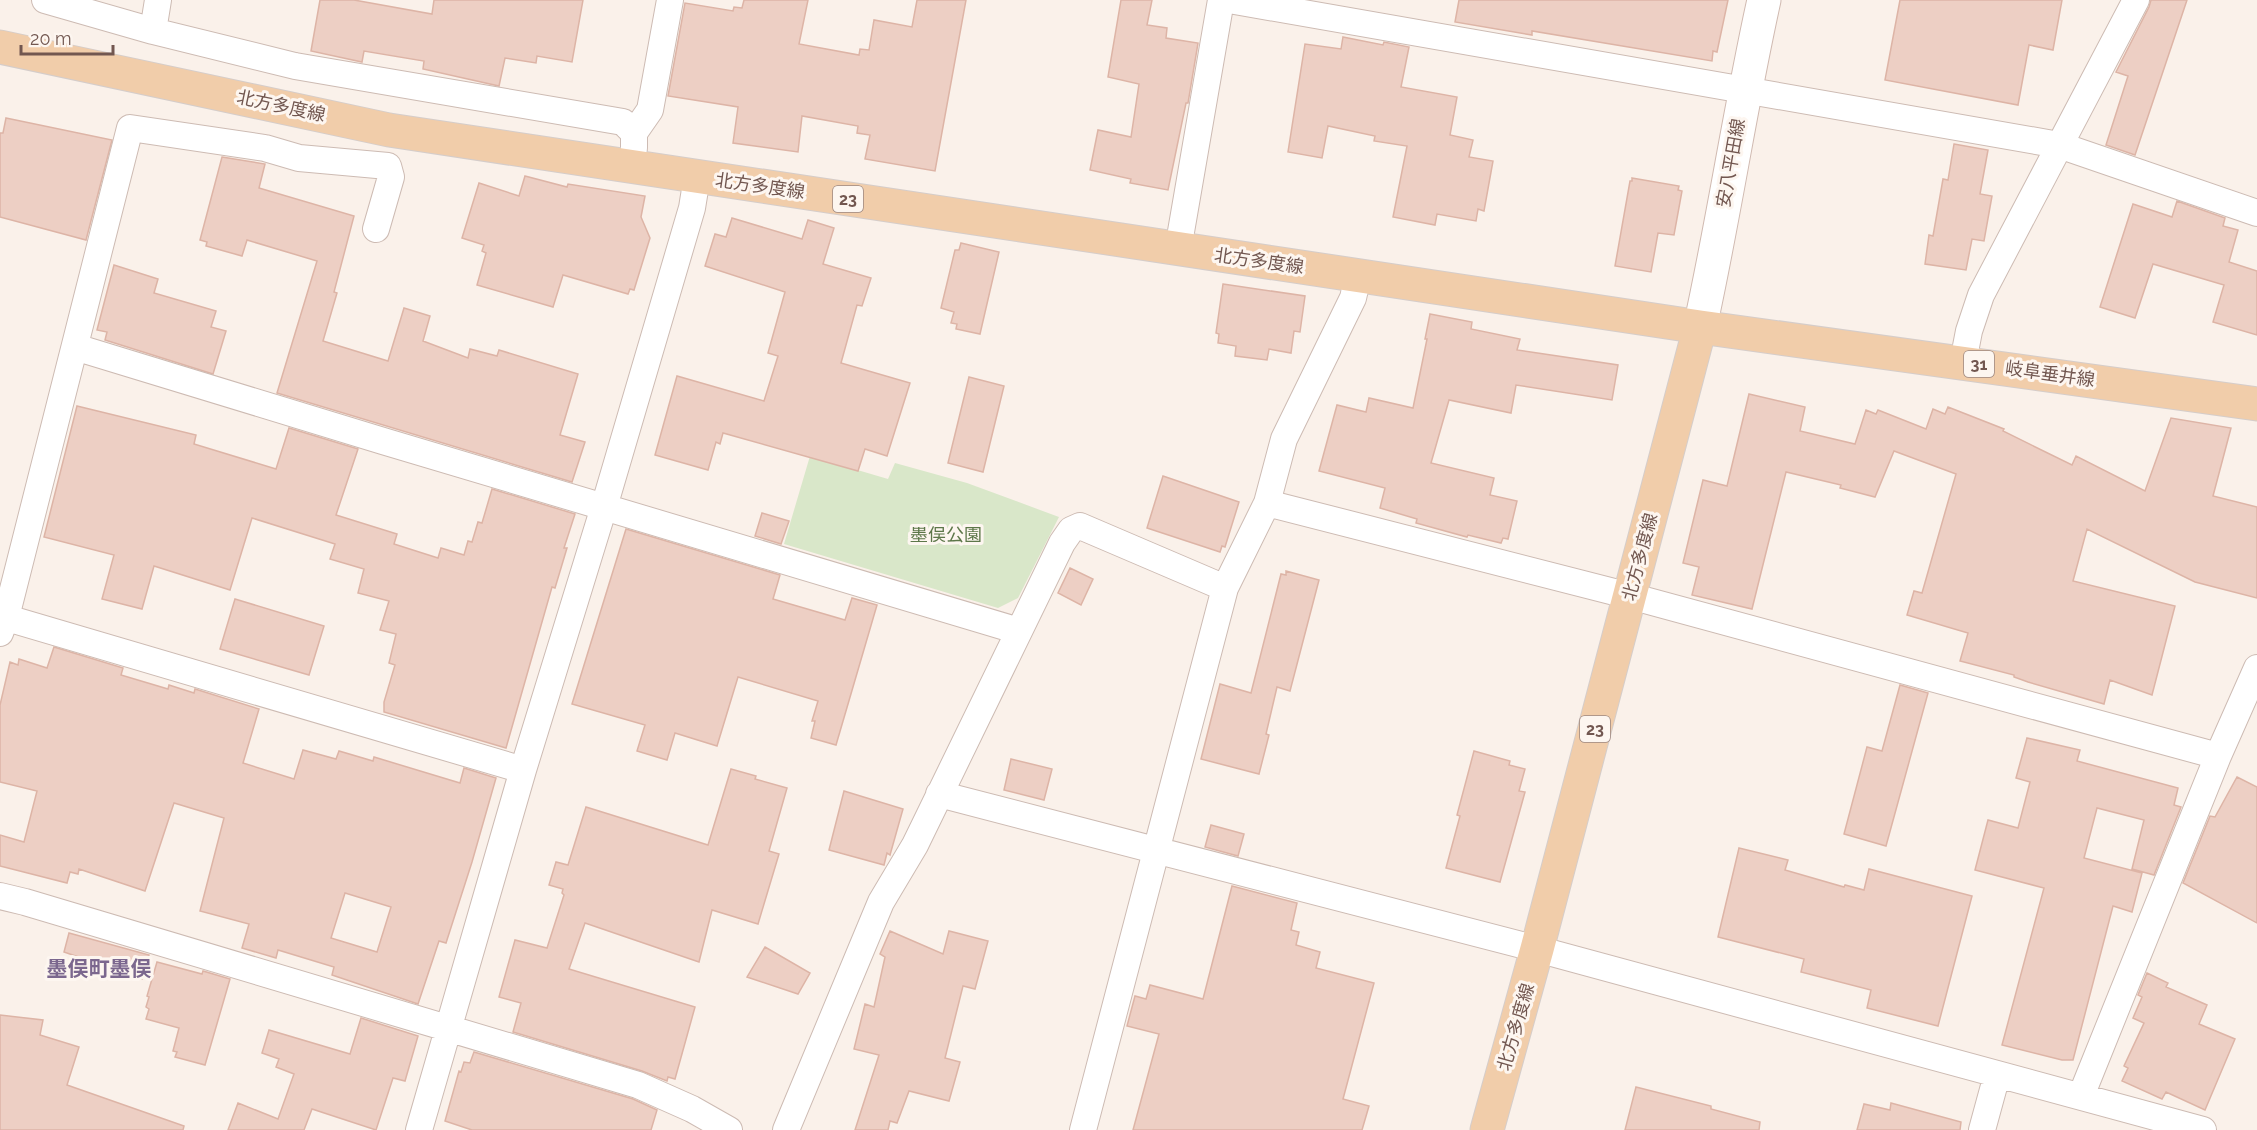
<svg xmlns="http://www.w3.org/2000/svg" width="2257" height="1130" font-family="Raleway,'Noto Sans JP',sans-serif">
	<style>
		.green { fill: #d9e7c9 }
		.building { fill: #edcfc4; stroke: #ddb4a6; stroke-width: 1.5; fill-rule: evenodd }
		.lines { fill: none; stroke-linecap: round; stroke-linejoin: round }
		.minor-casing { stroke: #cdbbb3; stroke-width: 28 }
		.secondary-casing { stroke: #d0bab1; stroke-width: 35 }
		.primary-casing { stroke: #d5cdca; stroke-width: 35 }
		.minor { stroke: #fff; stroke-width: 26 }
		.secondary { stroke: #fff; stroke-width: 33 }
		.primary { stroke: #f1cdaa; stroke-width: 33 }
		.labels { text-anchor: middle; stroke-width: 6; stroke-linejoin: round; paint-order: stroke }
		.shield { fill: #fdf6f0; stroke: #9c8780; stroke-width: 1.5 }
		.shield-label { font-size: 16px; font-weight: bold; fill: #725750 }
		.street-label { font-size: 18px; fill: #725750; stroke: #fdf6f0 }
		.park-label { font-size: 18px; fill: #5d7749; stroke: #fdf6f0 }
		.quarter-label { font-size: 21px; font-weight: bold; fill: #7b678e; stroke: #fdf6f0 }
	</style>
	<rect width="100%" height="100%" fill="#faf1ea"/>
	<path class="green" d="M 810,456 L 888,479 L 895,463 L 967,483 L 1059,517 L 1018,598 L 998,608 L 784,544 Z"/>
	<path class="building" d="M 320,0 L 354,0 L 432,14 L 434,0 L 583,0 L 572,62 L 537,56 L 536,63 L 505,58 L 499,86 L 423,69 L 424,61 L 364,51 L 362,62 L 311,51 Z
		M 744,0 L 808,0 L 799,44 L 859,55 L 860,49 L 869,50 L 874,20 L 912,27 L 917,0 L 966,0 L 935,171 L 865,159 L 870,135 L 857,133 L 858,126 L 802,116 L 798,152 L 733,143 L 738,107 L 668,96 L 685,3 L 733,11 L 734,7 L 742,8 Z
		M 1121,0 L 1152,0 L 1147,25 L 1167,28 L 1166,38 L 1198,43 L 1188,103 L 1186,103 L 1168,190 L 1130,183 L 1131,179 L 1090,170 L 1098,130 L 1131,137 L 1139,84 L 1108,77 Z
		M 1459,0 L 1728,0 L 1717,52 L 1713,51 L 1712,61 L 1532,31 L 1532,35 L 1455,22 Z
		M 1900,0 L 2062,0 L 2053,50 L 2029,45 L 2018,105 L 1885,80 Z
		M 2151,0 L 2187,0 L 2135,155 L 2106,145 L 2128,76 L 2116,72 L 2149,7 Z
		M 1343,37 L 1383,45 L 1384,42 L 1409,47 L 1401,87 L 1457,97 L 1450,135 L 1473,140 L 1469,157 L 1493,161 L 1484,211 L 1478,209 L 1476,221 L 1437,214 L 1435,225 L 1393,217 L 1407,146 L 1374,141 L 1375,136 L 1328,126 L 1322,158 L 1288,152 L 1305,44 L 1341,49 Z
		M 6,118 L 112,140 L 86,240 L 0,217 L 0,133 L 3,133 Z
		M 1954,144 L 1988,150 L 1980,194 L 1992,196 L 1984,241 L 1972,239 L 1966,270 L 1925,264 L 1929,235 L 1933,236 L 1943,179 L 1948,180 Z
		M 222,157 L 265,164 L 259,188 L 354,216 L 334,292 L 337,293 L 323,341 L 388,361 L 404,308 L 430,316 L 423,341 L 468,358 L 470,349 L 497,356 L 499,350 L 578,374 L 560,435 L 585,442 L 572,482 L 277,393 L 317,261 L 247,240 L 242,256 L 206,246 L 207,242 L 200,240 Z
		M 525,176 L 567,187 L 568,184 L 645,196 L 641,217 L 650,238 L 634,290 L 630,289 L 628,294 L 563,275 L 553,307 L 477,285 L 486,253 L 482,251 L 484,245 L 462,238 L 479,183 L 519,196 Z
		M 1632,178 L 1679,186 L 1678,190 L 1682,191 L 1674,235 L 1658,233 L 1651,272 L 1615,266 L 1630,181 L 1632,181 Z
		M 2177,201 L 2225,218 L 2223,226 L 2238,230 L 2229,262 L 2257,271 L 2257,335 L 2213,322 L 2224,285 L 2153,264 L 2135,318 L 2100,307 L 2133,204 L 2172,217 Z
		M 732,218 L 802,239 L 808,220 L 834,228 L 823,264 L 871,278 L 862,306 L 857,305 L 841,363 L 910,383 L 887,456 L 865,449 L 858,471 L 723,433 L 720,444 L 716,442 L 708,470 L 655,455 L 677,376 L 764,401 L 778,356 L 768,353 L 785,292 L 705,266 L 715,234 L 726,237 Z
		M 961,243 L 999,252 L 980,334 L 956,329 L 957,324 L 951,323 L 954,312 L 941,308 L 955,250 L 959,250 Z
		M 114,265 L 158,279 L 154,293 L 216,311 L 211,327 L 226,331 L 213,374 L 105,340 L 107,332 L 97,330 Z
		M 1223,284 L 1305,296 L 1300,332 L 1294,331 L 1291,353 L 1269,349 L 1267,360 L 1235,356 L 1236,346 L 1218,343 L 1219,334 L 1216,333 Z
		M 1430,314 L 1472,322 L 1471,329 L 1520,339 L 1517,350 L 1618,365 L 1612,400 L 1516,385 L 1511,413 L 1449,400 L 1431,463 L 1494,478 L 1490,495 L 1517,501 L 1508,539 L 1503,538 L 1501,543 L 1468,535 L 1467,537 L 1416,523 L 1417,519 L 1380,508 L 1385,488 L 1319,471 L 1337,405 L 1366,412 L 1369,398 L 1413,408 L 1427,339 L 1425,339 Z
		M 969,377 L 1004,386 L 983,472 L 948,463 Z
		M 1749,394 L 1805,407 L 1800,431 L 1855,444 L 1866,410 L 1876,414 L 1878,410 L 1926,429 L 1933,409 L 1945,414 L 1948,407 L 2004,429 L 2003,431 L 2072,465 L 2076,456 L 2145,491 L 2171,418 L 2231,428 L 2213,496 L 2257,507 L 2257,598 L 2195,582 L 2087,529 L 2073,581 L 2175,606 L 2152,695 L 2110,680 L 2104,704 L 2028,682 L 2014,677 L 2014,675 L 1960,661 L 1968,633 L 1907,615 L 1914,591 L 1922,593 L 1956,474 L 1894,451 L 1875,497 L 1840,488 L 1841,485 L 1786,472 L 1752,609 L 1692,595 L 1699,567 L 1683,563 L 1703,480 L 1727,486 Z
		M 77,406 L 196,435 L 194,444 L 276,469 L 289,428 L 358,449 L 336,515 L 397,534 L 394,544 L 438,558 L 441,548 L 464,555 L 468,541 L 472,542 L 478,522 L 482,523 L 492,489 L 575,514 L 564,548 L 567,548 L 555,588 L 552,587 L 506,748 L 384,712 L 384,702 L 395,665 L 389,663 L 396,634 L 380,630 L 389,601 L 358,593 L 364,569 L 330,559 L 335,544 L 252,518 L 230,590 L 154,566 L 142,609 L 102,599 L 114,555 L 44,537 Z
		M 1163,476 L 1239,502 L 1225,547 L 1222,546 L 1220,552 L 1147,528 Z
		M 762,513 L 789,521 L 781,544 L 755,536 Z
		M 626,529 L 780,575 L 773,599 L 845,620 L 852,598 L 877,605 L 836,745 L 811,738 L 815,721 L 812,721 L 818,701 L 738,677 L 717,746 L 675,733 L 667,760 L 637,751 L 645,725 L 572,704 Z
		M 1070,568 L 1093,579 L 1081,605 L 1058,593 Z
		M 1286,571 L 1319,580 L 1290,691 L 1277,687 L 1266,734 L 1269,735 L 1259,774 L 1201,759 L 1220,684 L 1251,693 L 1281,574 L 1286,575 Z
		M 235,599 L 324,626 L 309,675 L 220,649 Z
		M 54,647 L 123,668 L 121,675 L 168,689 L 169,685 L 194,693 L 195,689 L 259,709 L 243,763 L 294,779 L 303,750 L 336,759 L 339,751 L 373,761 L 374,757 L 460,783 L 464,768 L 496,778 L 472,862 L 446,943 L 439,941 L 418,1004 L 332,975 L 334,967 L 278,950 L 276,958 L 242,948 L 249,924 L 200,911 L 224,818 L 174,803 L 145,891 L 79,869 L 78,874 L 70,872 L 67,883 L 0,866 L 0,835 L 24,842 L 37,791 L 0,782 L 0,705 L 10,662 L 18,665 L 19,659 L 47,668 ZM 345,893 L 391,907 L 377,952 L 331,938 Z
		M 1900,685 L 1928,693 L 1886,846 L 1844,834 L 1867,747 L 1882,751 Z
		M 2027,738 L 2080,750 L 2077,761 L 2178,788 L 2174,805 L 2181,807 L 2154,875 L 2132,869 L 2144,820 L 2097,808 L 2084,858 L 2142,873 L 2132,912 L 2113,906 L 2073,1060 L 2062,1060 L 2002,1045 L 2044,888 L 1975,870 L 1988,820 L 2018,828 L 2030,782 L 2016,778 Z
		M 1474,751 L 1510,761 L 1509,765 L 1525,769 L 1519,791 L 1525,792 L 1500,882 L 1446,868 L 1460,816 L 1457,815 Z
		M 1011,759 L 1052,769 L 1044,800 L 1004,790 Z
		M 731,769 L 756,776 L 755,779 L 787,788 L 769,851 L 779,854 L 758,924 L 712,910 L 699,962 L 585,923 L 569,969 L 695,1007 L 675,1079 L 668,1077 L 667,1081 L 642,1071 L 513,1032 L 521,1003 L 499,997 L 515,940 L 547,948 L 564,895 L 562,893 L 563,889 L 549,885 L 556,862 L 568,865 L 586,807 L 708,845 Z
		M 2237,777 L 2257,787 L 2257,923 L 2183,883 L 2210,816 L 2215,817 Z
		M 844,791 L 903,809 L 890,855 L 887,853 L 884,865 L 829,850 Z
		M 1211,825 L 1244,834 L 1238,856 L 1205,847 Z
		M 1739,848 L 1788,860 L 1785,870 L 1844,887 L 1845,885 L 1864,890 L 1869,869 L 1972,896 L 1938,1026 L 1867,1008 L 1871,990 L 1801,972 L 1804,959 L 1718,937 Z
		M 1232,886 L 1297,903 L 1291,930 L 1299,932 L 1296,945 L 1320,952 L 1316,968 L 1374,983 L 1343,1099 L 1369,1106 L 1362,1130 L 1133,1130 L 1159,1034 L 1127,1026 L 1135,996 L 1146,999 L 1150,985 L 1203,999 Z
		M 890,931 L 943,954 L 949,931 L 988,941 L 975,989 L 963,986 L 945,1058 L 960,1062 L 949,1101 L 909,1091 L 897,1123 L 890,1121 L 888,1130 L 855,1130 L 879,1055 L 854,1049 L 865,1004 L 874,1007 L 885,957 L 880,954 Z
		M 69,933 L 149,955 L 142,979 L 64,952 Z
		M 765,947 L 810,973 L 798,994 L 747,977 Z
		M 157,962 L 202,974 L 203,971 L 230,979 L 205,1065 L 175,1057 L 177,1052 L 173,1051 L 179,1028 L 146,1019 L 149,1009 L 146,1007 L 149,997 L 147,996 Z
		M 2147,973 L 2168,983 L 2166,987 L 2207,1005 L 2199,1024 L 2235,1039 L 2205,1110 L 2166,1092 L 2162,1099 L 2122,1081 L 2128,1068 L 2124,1066 L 2144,1023 L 2133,1018 L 2142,997 L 2138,995 Z
		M 0,1015 L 43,1020 L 40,1035 L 79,1047 L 67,1085 L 184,1126 L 183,1130 L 0,1130 Z
		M 361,1018 L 418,1036 L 405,1081 L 393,1078 L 376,1130 L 312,1109 L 304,1130 L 228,1130 L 238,1103 L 278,1119 L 294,1074 L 276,1067 L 279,1059 L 262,1053 L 269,1030 L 350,1054 Z
		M 474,1052 L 633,1099 L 657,1110 L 651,1130 L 472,1130 L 445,1121 L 459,1071 L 461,1072 L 464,1062 L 470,1063 Z
		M 1636,1087 L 1711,1106 L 1711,1109 L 1760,1122 L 1759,1130 L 1625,1130 Z
		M 1891,1103 L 1961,1122 L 1960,1130 L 1857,1130 L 1864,1104 L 1890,1110 Z"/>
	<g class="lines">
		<defs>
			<path id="minor" d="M 45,0 L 153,31 L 295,66 L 623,122 L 634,133
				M 1229,0 L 2059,145 L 2257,213
				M 153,31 L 158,0
				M 634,148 L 634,133 L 650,110 L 670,0
				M 1178,249 L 1221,0
				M 75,347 L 383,441 L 1019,631
				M 1963,362 L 1969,331 L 1981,295 L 2136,0
				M 1267,503 L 1630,596 L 2218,756
				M 0,616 L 523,770
				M 0,633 L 6,617 L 130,128 L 265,148 L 299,158 L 388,166 L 391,177 L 376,229
				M 939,794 L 1537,949 L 2203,1130
				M 0,896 L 25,902 L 638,1085 L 692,1109 L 729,1130
				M 2081,1096 L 2218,756 L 2257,668
				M 419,1130 L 523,770 L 604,507 L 692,208 L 697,177
				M 786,1130 L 881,902 L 915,845 L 1062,543 L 1071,530 L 1080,526 L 1225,588
				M 1083,1130 L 1225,588 L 1267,503 L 1284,439 L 1353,298 L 1358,276
				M 1982,1130 L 1997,1075"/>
			<path id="secondary" d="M 1700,327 C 1724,218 1740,108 1764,0"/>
			<path id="primary" d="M 0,47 L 389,130 L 1700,327 L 2257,404
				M 1487,1130 L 1537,949 L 1700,327"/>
		</defs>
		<use href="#minor" class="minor-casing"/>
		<use href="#secondary" class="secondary-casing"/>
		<use href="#primary" class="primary-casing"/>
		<use href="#minor" class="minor"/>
		<use href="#secondary" class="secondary"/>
		<use href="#primary" class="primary"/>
	</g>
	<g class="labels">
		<g class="shield">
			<rect x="833" y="186" width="30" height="26" rx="4.5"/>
			<rect x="1964" y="351" width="30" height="26" rx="4.5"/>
			<rect x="1580" y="716" width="30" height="26" rx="4.5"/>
		</g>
		<g class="shield-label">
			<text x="848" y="205">23</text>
			<text x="1979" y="370">31</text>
			<text x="1595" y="735">23</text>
		</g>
		<g class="street-label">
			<text transform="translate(281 106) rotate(12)" y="6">北方多度線</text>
			<text transform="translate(1731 163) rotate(-80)" y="6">安八平田線</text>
			<text transform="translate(760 186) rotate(8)" y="6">北方多度線</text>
			<text transform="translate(1259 261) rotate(8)" y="6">北方多度線</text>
			<text transform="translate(2050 374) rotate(8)" y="6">岐阜垂井線</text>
			<text transform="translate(1640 557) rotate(-75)" y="6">北方多度線</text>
			<text transform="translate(1516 1027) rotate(-74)" y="6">北方多度線</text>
		</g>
		<g class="park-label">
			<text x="946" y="541">墨俣公園</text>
		</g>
		<g class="quarter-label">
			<text x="99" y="976">墨俣町墨俣</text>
		</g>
	</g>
	<path d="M21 45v9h92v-9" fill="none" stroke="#725750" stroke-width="3"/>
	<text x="30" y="45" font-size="18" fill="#725750" stroke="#fdf6f0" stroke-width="4.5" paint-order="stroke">20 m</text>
</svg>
